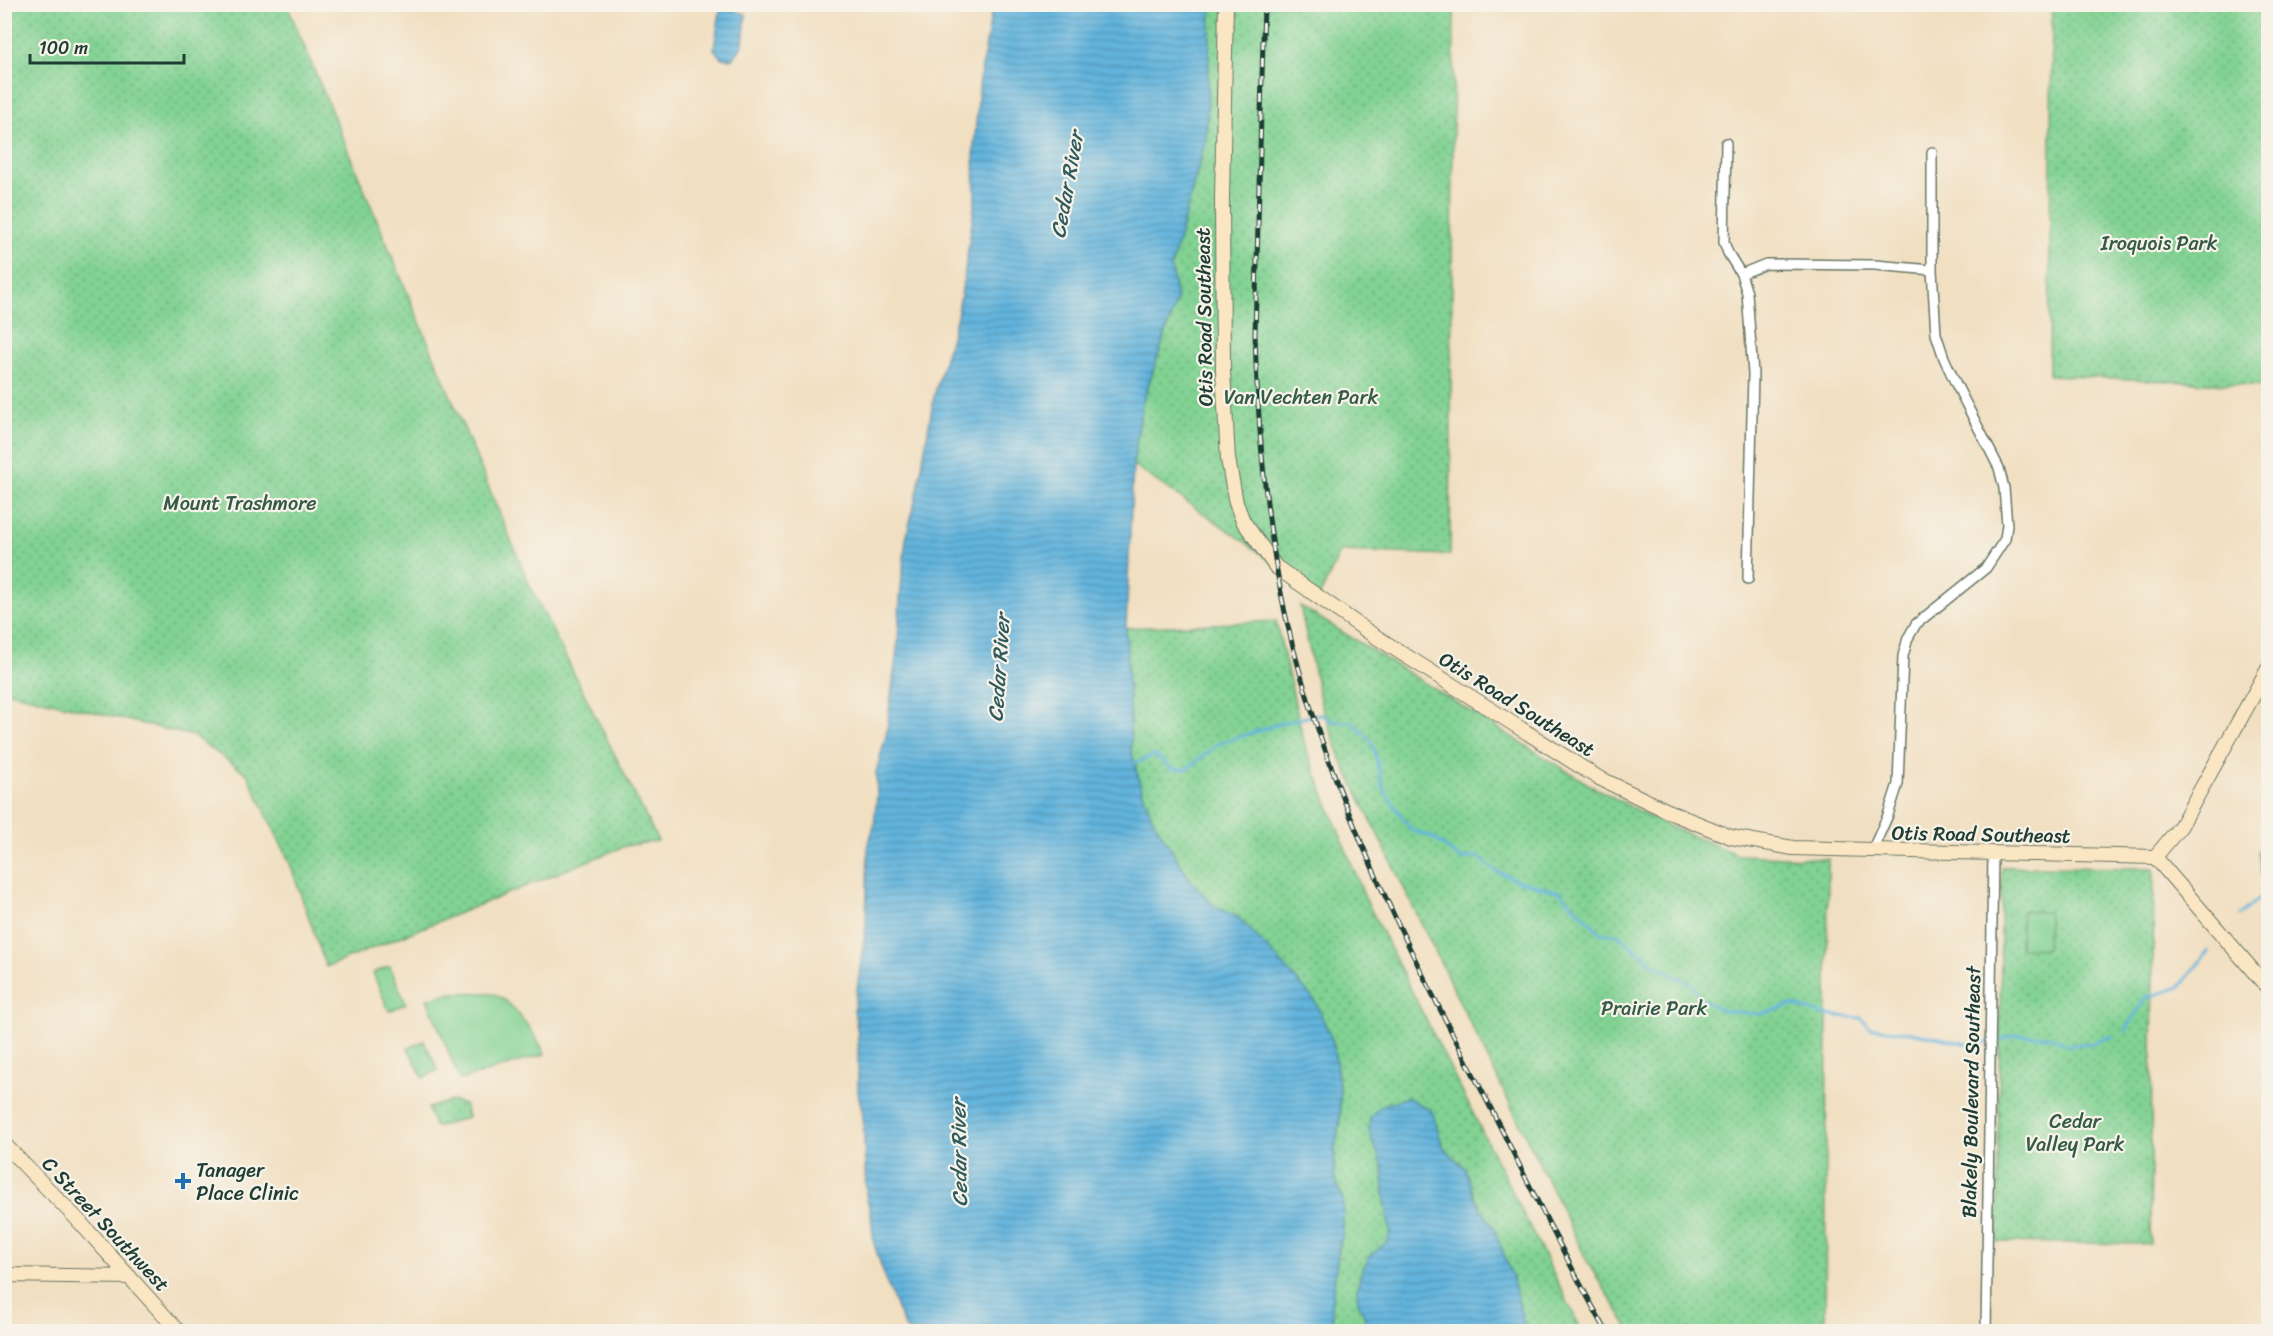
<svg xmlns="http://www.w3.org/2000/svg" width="2273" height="1336" font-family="Sriracha,sans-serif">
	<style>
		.forest { fill: url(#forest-firs); stroke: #447858; stroke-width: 1.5 }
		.park { fill: url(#park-dots); stroke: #508864; stroke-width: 1.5 }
		.pitch { fill: #81d293; stroke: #508864; stroke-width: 1.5 }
		.water { fill: url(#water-rules); stroke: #407888; stroke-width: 1.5 }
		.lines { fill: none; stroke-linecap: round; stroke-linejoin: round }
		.stream { stroke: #62b4dd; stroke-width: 3 }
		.street-casing { stroke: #687665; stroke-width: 12 }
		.secondary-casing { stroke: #687665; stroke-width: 16 }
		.street { stroke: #fff; stroke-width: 9 }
		.secondary { stroke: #fbe6c4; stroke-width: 14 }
		.rail-casing { stroke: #1f3d34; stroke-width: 5 }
		.rail { stroke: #f7f3e8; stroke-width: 3; stroke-dasharray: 9; stroke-linecap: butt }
		.poi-dot { fill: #1f6fb2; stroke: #f7f3e8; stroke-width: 2 }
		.labels { text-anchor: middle; stroke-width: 4.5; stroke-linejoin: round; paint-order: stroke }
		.park-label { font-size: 20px; fill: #335b47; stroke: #f7f3e8 }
		.street-label { font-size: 20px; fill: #1f3d34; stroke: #f7f3e8 }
		.poi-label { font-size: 20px; fill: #1f3d34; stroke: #f7f3e8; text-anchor: start }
		.water-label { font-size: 21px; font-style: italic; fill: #305b5e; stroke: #f7f3e8 }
	</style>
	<defs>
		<pattern id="forest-firs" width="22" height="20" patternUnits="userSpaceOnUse" patternTransform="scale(1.5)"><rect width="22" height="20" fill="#68b47d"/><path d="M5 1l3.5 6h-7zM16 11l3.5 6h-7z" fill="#559467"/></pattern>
		<pattern id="park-dots" width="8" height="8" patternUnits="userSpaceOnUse" patternTransform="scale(1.5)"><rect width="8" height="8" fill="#81d293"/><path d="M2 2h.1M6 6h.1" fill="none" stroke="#69ac79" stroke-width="1.8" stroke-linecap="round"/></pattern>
		<pattern id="water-rules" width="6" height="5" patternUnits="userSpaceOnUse" patternTransform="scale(1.5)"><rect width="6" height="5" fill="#62b4dd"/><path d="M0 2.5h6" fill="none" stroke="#5094b4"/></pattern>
	</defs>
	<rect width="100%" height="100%" fill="#f7f3e8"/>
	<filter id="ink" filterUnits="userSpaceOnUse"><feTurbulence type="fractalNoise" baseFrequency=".0167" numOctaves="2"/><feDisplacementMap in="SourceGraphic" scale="12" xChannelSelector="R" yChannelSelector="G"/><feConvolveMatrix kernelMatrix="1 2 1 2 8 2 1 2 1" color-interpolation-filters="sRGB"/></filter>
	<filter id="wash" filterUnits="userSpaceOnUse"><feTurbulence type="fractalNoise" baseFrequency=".008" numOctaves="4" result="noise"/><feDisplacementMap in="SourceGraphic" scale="24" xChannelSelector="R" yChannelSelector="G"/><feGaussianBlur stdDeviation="1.35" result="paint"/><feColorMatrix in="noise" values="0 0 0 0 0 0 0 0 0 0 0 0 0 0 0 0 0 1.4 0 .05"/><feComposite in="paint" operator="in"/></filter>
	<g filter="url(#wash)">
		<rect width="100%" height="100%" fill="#f1dfc1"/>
		<path class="forest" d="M 2268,838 L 2268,926 L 2258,851 Z"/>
		<path class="park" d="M 5,4 L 287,5 L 530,586 L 658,841 L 625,846 L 326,967 L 289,861 L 247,774 L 193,736 L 5,691 Z
			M 1211,5 L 1454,5 L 1450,555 L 1341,551 L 1319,597 L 1241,539 L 1133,465 L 1142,404 L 1177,299 L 1171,267 L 1206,139 Z
			M 2052,5 L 2268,5 L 2268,386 L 2049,375 Z
			M 1300,606 L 1588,784 L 1657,821 L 1738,855 L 1828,859 L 1825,1331 L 1631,1331 L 1589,1265 L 1343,764 L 1321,704 Z
			M 1276,621 L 1305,746 L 1365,898 L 1582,1331 L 1335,1331 L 1331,1306 L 1339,1246 L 1343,1234 L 1343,1200 L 1334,1176 L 1335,1149 L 1340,1119 L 1340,1092 L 1333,1042 L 1239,918 L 1213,905 L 1191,881 L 1153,820 L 1140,785 L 1131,749 L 1126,628 Z
			M 2002,867 L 2154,868 L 2150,1244 L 1997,1242 Z
			M 452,1101 L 464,1104 L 468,1117 L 438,1127 L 434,1126 L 428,1108 Z"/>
		<path class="pitch" d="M 2022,911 L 2048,912 L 2047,949 L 2020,948 Z
			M 390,966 L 406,1004 L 389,1011 L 373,973 Z
			M 449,993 C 463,993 479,991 493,994 C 510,997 538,1039 545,1054 L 460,1080 L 427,999 Z
			M 424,1041 L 438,1070 L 423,1078 L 408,1048 Z"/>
		<path class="water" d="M 721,5 L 733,5 L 735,11 L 746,14 L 743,45 L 733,59 L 721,58 L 714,49 Z
			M 993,5 L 1211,5 L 1206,139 L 1171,267 L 1177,299 L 1142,404 L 1133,465 L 1126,628 L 1131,749 L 1140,785 L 1153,820 L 1191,881 L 1213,905 L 1239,918 L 1279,960 L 1315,1001 L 1333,1042 L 1340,1092 L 1340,1119 L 1335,1149 L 1334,1176 L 1343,1200 L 1343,1234 L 1339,1246 L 1331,1306 L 1335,1331 L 908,1331 L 904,1326 L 886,1281 L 874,1244 L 871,1215 L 866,1195 L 863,1115 L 858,1093 L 858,1035 L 854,1010 L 866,926 L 868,846 L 874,826 L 877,796 L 876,772 L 886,736 L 898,641 L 900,598 L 906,539 L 918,489 L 934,396 L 957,316 L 963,284 L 975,201 L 974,147 L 980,77 Z
			M 1407,1097 L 1432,1111 L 1443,1147 L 1465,1168 L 1475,1199 L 1493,1226 L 1512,1276 L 1523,1321 L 1529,1331 L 1366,1331 L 1365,1317 L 1358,1302 L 1357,1288 L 1362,1271 L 1370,1256 L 1387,1242 L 1390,1233 L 1384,1193 L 1383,1167 L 1369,1132 L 1370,1117 L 1382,1105 Z"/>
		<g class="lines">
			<path class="stream" d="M 1132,764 L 1155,755 L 1172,769 L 1187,769 L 1218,744 L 1282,723 L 1320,714 L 1332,721 L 1352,722 L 1372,742 L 1384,790 L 1411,830 L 1432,837 L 1461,859 L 1478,857 L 1496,871 L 1519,881 L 1560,892 L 1602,934 L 1617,934 L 1657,967 L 1693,985 L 1700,999 L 1724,1011 L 1761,1014 L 1791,1005 L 1825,1015 L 1861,1018 L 1870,1028 L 1921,1034 L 1968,1044 L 1996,1041 L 2015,1035 L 2049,1036 L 2069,1045 L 2093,1043 L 2113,1036
				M 2268,858 L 2267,863 L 2268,874
				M 2240,915 L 2268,890
				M 2125,1032 L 2145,998 L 2180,987 L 2208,951"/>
		</g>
	</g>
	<g filter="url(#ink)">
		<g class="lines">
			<defs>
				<path id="street" d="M 1726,143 L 1724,242 L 1728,253 L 1741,274 L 1747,293 L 1753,374 L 1748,579
					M 1741,274 L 1766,264 L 1875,265 L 1932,270
					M 1872,851 L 1888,815 L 1898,784 L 1903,656 L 1908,638 L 1916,624 L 1986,568 L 2005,539 L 2007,525 L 2004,488 L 1999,468 L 1956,384 L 1944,358 L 1936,334 L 1932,270 L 1932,152
					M 1986,1332 L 1993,854"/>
				<path id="secondary" d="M 1226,4 L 1222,198 L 1223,371 L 1228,459 L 1236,503 L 1243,521 L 1276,567 L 1370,633 L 1597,777 L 1674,814 L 1731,837 L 1793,848 L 2155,857 L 2268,988
					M 2155,857 L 2180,827 L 2268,669
					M 4,1144 L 77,1219 L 179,1332
					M 4,1275 L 130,1277"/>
			</defs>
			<use href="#street" class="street-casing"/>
			<use href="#secondary" class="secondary-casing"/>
			<use href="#street" class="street"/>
			<use href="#secondary" class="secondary"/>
			<defs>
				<path id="rail" d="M 1264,4 L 1255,334 C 1258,437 1267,542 1292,643 C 1333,802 1408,948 1483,1093 C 1524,1173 1562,1254 1607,1332"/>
			</defs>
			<use href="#rail" class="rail-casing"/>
			<use href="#rail" class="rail"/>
		</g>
	</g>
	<path class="poi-dot" d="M180 1172h6v6h6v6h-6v6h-6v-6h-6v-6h6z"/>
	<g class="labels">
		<g class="park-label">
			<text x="2159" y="250">Iroquois Park</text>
			<text x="1301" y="404">Van Vechten Park</text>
			<text x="240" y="510">Mount Trashmore</text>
			<text x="1654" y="1015">Prairie Park</text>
			<text x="2075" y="1128">Cedar<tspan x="2075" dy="23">Valley Park</tspan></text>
		</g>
		<g class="street-label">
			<text transform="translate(1204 317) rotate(-91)" y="7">Otis Road Southeast</text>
			<text transform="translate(1517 704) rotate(32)" y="7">Otis Road Southeast</text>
			<text transform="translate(1981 834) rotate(1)" y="7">Otis Road Southeast</text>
			<text transform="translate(1971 1092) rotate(-89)" y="7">Blakely Boulevard Southeast</text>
			<text transform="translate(106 1224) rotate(47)" y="7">C Street Southwest</text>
		</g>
		<g class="poi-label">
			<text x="196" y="1177">Tanager<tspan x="196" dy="23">Place Clinic</tspan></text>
		</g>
		<g class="water-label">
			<text transform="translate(1067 185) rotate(-80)" y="7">Cedar River</text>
			<text transform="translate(999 668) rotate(-86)" y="7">Cedar River</text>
			<text transform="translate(959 1153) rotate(-91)" y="7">Cedar River</text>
		</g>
	</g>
	<rect width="2273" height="1336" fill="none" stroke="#f7f3e8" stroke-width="24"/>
	<path d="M30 54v9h154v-9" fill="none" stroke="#1f3d34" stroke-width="3"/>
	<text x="39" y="54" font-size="18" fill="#1f3d34" stroke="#f7f3e8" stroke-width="4.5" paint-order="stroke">100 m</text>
</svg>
